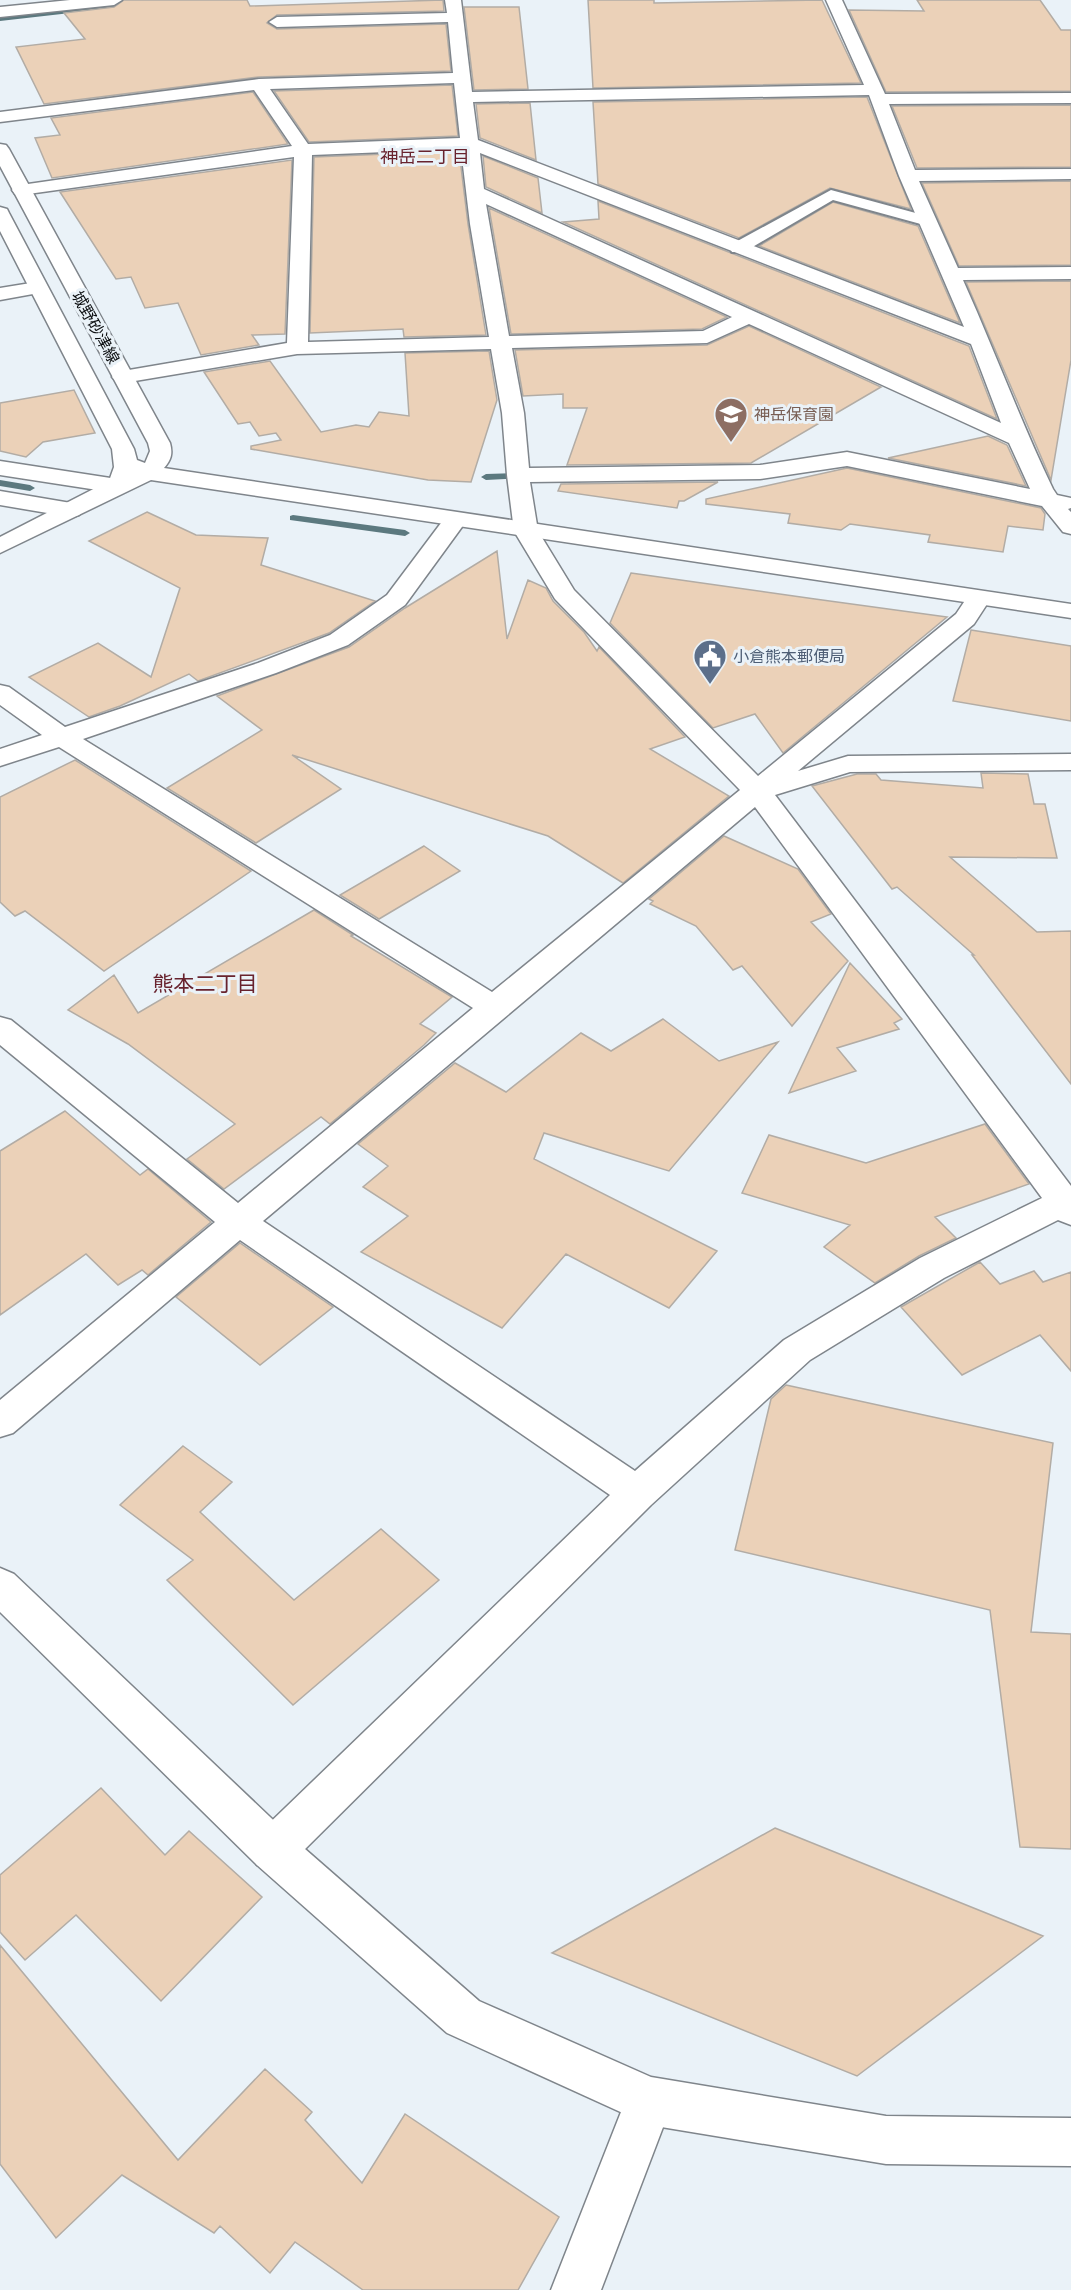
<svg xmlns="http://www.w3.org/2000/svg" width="1071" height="2290" font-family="'Open Sans','Noto Sans JP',sans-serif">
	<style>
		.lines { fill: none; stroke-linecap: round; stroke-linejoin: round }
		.stream { fill: #5c797f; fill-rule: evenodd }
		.building { fill: #ebd1b8; stroke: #b2aca5; stroke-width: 1.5 }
		.lane-casing { stroke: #7f858b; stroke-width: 4 }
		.street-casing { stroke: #7f858b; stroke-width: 3 }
		.secondary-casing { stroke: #7f858b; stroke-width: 3 }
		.lane { fill: #fff; fill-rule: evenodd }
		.street { fill: #fff; fill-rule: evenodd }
		.secondary { fill: #fff; fill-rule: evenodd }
		.labels { text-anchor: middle; stroke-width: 6; stroke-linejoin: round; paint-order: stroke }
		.far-street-label { font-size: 16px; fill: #0c0e10; stroke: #eaf2f8 }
		.far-education-label { font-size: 16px; fill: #785e54; stroke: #eaf2f8; text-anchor: start }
		.far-service-label { font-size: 16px; fill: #4e5e75; stroke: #eaf2f8; text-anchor: start }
		.far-neighbourhood-label { font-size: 18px; fill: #68232e; stroke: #eaf2f8 }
		.neighbourhood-label { font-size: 21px; fill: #68232e; stroke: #eaf2f8 }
	</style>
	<rect width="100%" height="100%" fill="#eaf2f8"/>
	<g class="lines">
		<path class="stream" d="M 134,3 L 132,6 L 0,21 L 0,17 Z
			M 524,473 L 527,474 L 527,478 L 486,480 L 481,477 L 486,474 Z
			M 0,480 L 30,485 L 35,488 L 30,491 L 0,486 Z
			M 293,515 L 405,530 L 410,533 L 405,536 L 290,520 L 290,516 Z"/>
	</g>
	<path class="building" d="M 124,0 L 247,0 L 250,6 L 443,0 L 444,11 L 277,15 L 267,23 L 277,29 L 446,24 L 451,71 L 259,77 L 44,104 L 16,47 L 85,39 L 64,13 L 114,7 Z
		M 588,0 L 654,0 L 654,3 L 822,0 L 861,83 L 593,88 Z
		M 917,0 L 1040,0 L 1061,30 L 1071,30 L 1071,91 L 886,92 L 849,10 L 924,11 Z
		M 464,7 L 519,7 L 528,89 L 474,90 Z
		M 452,85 L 458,136 L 309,142 L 274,91 Z
		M 253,92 L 288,144 L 52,178 L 35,138 L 60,135 L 51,118 Z
		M 867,97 L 911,209 L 830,188 L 739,238 L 598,184 L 593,102 Z
		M 530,103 L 536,160 L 480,138 L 476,104 Z
		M 1071,105 L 1071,167 L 917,168 L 892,106 Z
		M 459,151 L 468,224 L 486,335 L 404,337 L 403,329 L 310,333 L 314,157 Z
		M 483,156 L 538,178 L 542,213 L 486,187 Z
		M 292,160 L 285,334 L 252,335 L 259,345 L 201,355 L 178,303 L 145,308 L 131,277 L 116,279 L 60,192 Z
		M 1071,181 L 1071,265 L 959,266 L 922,183 Z
		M 598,201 L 969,346 L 997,419 L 563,222 L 599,219 Z
		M 833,202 L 918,226 L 960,323 L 759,246 Z
		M 489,208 L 727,317 L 702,329 L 511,334 Z
		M 1071,281 L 1071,360 L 1051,480 L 966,282 Z
		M 749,326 L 881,387 L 751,463 L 567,465 L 587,408 L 563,408 L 563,394 L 523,396 L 515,350 L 707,345 Z
		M 489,351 L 497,400 L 471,482 L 428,480 L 251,449 L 251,446 L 281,440 L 276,433 L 259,436 L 250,422 L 238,424 L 204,372 L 270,361 L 321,432 L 356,425 L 369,427 L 379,412 L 409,416 L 405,353 Z
		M 74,390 L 95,433 L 43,442 L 26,457 L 0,451 L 0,403 Z
		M 988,436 L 1007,445 L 1026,486 L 888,458 Z
		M 847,468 L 1041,508 L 1045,514 L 1043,530 L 1008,526 L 1003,552 L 928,542 L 930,535 L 850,524 L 841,530 L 788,523 L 790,514 L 706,504 L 706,499 Z
		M 718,482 L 684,501 L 679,501 L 677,508 L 558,491 L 561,484 Z
		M 147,512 L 196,535 L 268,538 L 261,565 L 375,601 L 329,633 L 198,681 L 189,674 L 120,706 L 89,717 L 29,677 L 98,643 L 151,677 L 180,588 L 89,541 Z
		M 497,551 L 507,639 L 528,580 L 546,588 L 553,601 L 584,632 L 597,651 L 599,647 L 685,737 L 650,749 L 729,796 L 623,883 L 548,836 L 292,755 L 341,789 L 256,843 L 167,788 L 262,730 L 217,696 L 349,647 L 405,608 Z
		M 631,573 L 815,599 L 947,617 L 783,753 L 755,714 L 713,728 L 610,623 Z
		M 971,630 L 1071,646 L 1071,721 L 953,701 Z
		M 75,760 L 251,871 L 104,971 L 25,911 L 15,916 L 0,902 L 0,797 Z
		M 981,773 L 1028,774 L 1034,804 L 1045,804 L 1057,858 L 950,857 L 1037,932 L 1071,931 L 1071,1084 L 972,955 L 974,955 L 897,887 L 892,889 L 812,786 L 857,774 L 876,774 L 881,780 L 983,788 Z
		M 724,836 L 798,869 L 831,914 L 811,922 L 848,961 L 792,1026 L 742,966 L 733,970 L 696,926 L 650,904 L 653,901 L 649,899 Z
		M 424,846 L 460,871 L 379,919 L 340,895 Z
		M 314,910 L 353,935 L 351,936 L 452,997 L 420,1024 L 436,1033 L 424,1045 L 330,1124 L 321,1117 L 224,1189 L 187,1159 L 235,1124 L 128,1044 L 68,1010 L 114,975 L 138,1013 Z
		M 850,963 L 902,1019 L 894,1023 L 899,1029 L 837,1048 L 856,1071 L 789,1093 Z
		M 663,1019 L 719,1061 L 778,1042 L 669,1171 L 544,1133 L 534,1159 L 717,1251 L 669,1308 L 566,1254 L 502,1328 L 361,1252 L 408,1216 L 363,1187 L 388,1166 L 358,1144 L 455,1063 L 506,1092 L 581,1033 L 611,1051 Z
		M 65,1111 L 140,1175 L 148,1169 L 211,1222 L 148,1275 L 142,1270 L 118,1285 L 86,1254 L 0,1315 L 0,1151 Z
		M 985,1124 L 1029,1184 L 935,1217 L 956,1238 L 919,1256 L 875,1283 L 824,1247 L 850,1225 L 742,1193 L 769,1135 L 866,1163 Z
		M 240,1243 L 333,1307 L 260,1365 L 176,1297 Z
		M 980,1262 L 1000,1284 L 1034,1271 L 1043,1282 L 1071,1272 L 1071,1371 L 1040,1335 L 962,1375 L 901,1307 Z
		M 786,1385 L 1053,1443 L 1031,1632 L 1071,1634 L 1071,1849 L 1020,1847 L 990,1610 L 735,1550 L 771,1399 Z
		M 183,1446 L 232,1482 L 200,1512 L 294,1600 L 381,1529 L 439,1580 L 293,1705 L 167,1580 L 193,1560 L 120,1505 Z
		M 101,1788 L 165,1855 L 189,1831 L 262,1897 L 161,2001 L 76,1915 L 25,1960 L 0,1932 L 0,1875 Z
		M 775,1828 L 1043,1936 L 857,2076 L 552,1953 Z
		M 0,1945 L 178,2160 L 265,2069 L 312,2112 L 305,2120 L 362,2183 L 405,2114 L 559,2217 L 518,2290 L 363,2290 L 295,2242 L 270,2273 L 220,2226 L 214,2233 L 122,2175 L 56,2238 L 0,2164 Z"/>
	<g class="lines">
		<defs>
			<path id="lane" d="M 831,190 L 934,218 L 936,221 L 928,226 L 833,200 L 744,252 L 732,252 L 730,248 L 732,244 Z"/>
			<path id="street" d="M 70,0 L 122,0 L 114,5 L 0,17 L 0,7 Z
				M 445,0 L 461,0 L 472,92 L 864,85 L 826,0 L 842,0 L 885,94 L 1071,93 L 1071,103 L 889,104 L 915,170 L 1071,169 L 1071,179 L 919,181 L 958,268 L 1071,267 L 1071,279 L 963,280 C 994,349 1020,420 1053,489 L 1057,495 L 1071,498 L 1071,508 L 1068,509 L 1071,512 L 1071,534 L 1063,532 L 1042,506 L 847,466 L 760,479 L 530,482 L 538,531 L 574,590 L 758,776 L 956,614 L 970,593 L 979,591 L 988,593 L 991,598 L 974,624 L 798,771 L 848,756 L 1071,754 L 1071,770 L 850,772 L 775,795 L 1071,1186 L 1071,1225 L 1058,1220 L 944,1278 L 810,1360 L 651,1505 L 289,1865 L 273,1871 L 257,1865 L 251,1850 L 257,1835 L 610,1495 L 240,1240 L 13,1433 L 0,1437 L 0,1400 L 215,1222 L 0,1045 L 0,1017 L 11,1020 L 238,1203 L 473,1008 L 59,747 L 0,766 L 0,749 L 42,735 L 0,705 L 0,685 L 9,687 L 65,727 L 258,663 L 330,635 L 387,595 L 447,515 L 455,513 L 463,515 L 467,520 L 405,605 L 348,645 L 276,673 L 83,739 L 492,992 L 740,790 L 555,599 L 514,531 L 507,475 L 502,413 L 491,349 L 297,354 L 123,383 L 116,381 L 112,377 L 116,373 L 123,371 L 287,343 L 294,157 L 21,195 L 15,194 L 12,190 L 15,186 L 21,185 L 292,146 L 254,90 L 0,122 L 0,112 L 259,79 L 453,73 L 448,22 L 277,27 L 269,22 L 277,17 L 447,13 ZM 454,83 L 460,138 L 308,144 L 270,89 ZM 869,95 L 899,176 L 964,327 L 478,140 L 473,102 ZM 461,149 L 470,224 L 489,337 L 308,342 L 312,155 ZM 480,153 L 971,344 L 1001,423 L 484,189 ZM 486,204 L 732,317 L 703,331 L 509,336 ZM 749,324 L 1009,443 L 1030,489 L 847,452 L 760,465 L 529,468 L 524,413 L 512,348 L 707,343 ZM 755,807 L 1042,1198 L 920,1258 L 784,1340 L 635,1471 L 263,1221 Z
				M 37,282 L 44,284 L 47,288 L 44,292 L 0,300 L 0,288 Z
				M 0,461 L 117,479 L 125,481 L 128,486 L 125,491 L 117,493 L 0,475 Z
				M 0,491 L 71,503 L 79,505 L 83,510 L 79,515 L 71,517 L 0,505 Z
				M 649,2077 L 666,2084 L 673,2101 L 601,2290 L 551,2290 L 632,2084 Z"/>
			<path id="secondary" d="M 0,144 L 6,145 L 9,149 L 170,443 C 173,454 171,460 164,468 L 1071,604 L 1071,618 L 151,480 L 0,553 L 0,537 L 109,481 L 114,467 L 112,449 L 0,231 L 0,207 L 7,209 L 9,213 L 134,449 L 137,460 L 145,463 L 150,451 L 148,443 L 0,166 Z
				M 0,1568 L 14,1574 L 289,1835 L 479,2001 L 651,2077 L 886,2116 L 1071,2118 L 1071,2166 L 886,2164 L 649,2125 L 447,2033 L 257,1865 L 0,1612 Z"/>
		</defs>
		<use href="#lane" class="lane-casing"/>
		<use href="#street" class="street-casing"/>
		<use href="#secondary" class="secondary-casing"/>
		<use href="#lane" class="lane"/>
		<use href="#street" class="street"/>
		<use href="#secondary" class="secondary"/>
	</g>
	<defs>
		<symbol id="school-pin" viewBox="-11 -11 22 30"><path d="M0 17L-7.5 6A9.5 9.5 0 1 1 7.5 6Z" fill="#8d6e63" stroke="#eaf2f8"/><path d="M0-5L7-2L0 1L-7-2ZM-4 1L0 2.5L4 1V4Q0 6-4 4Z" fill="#fff"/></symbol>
		<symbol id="civic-pin" viewBox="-11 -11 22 30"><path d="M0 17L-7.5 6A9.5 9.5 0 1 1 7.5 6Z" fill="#5c6f8a" stroke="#eaf2f8"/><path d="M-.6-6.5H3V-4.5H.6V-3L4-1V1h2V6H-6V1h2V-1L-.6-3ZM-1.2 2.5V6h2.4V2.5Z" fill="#fff"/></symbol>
	</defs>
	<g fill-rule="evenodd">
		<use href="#school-pin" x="712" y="395" width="38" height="52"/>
		<use href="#civic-pin" x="691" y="637" width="38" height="52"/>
	</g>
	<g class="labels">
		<g class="far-street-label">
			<text transform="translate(96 327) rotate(61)" y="6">城野砂津線</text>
		</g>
		<g class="far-education-label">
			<text x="754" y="420">神岳保育園</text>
		</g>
		<g class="far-service-label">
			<text x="733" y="662">小倉熊本郵便局</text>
		</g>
		<g class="far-neighbourhood-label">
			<text x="425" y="163">神岳二丁目</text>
		</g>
		<g class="neighbourhood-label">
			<text x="205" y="991">熊本二丁目</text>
		</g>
	</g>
</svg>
